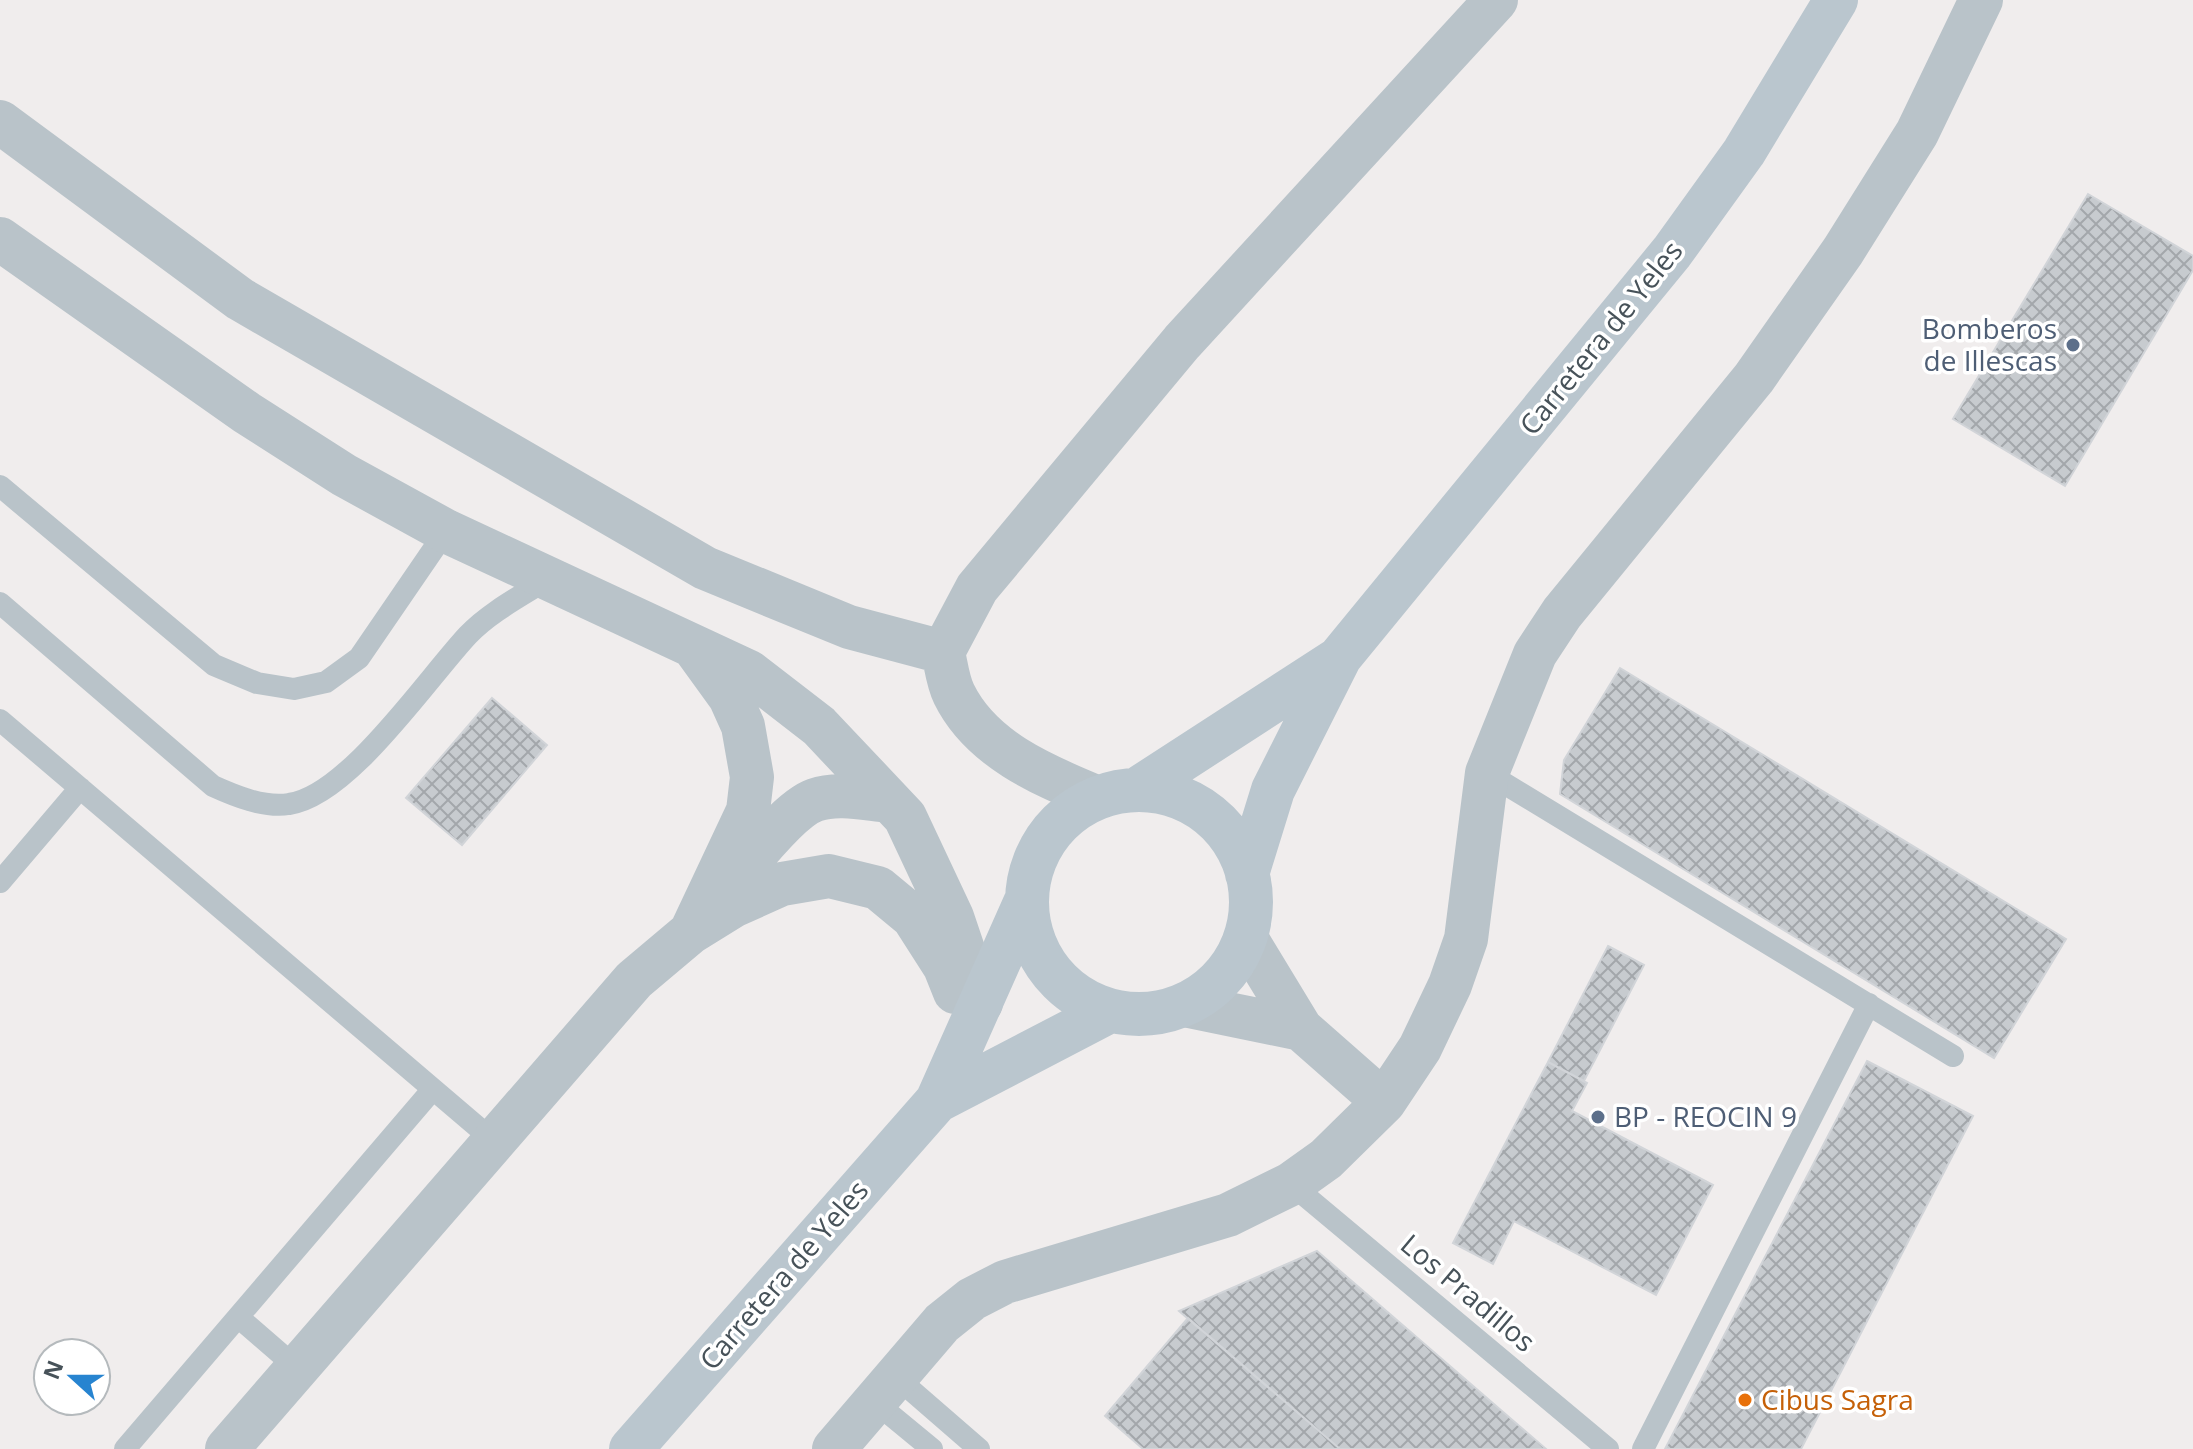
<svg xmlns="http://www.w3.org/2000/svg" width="2193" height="1449" font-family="'Open Sans',sans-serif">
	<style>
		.building { fill: url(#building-cross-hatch); stroke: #d1d4d8; stroke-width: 2 }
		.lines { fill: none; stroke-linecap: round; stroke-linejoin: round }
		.lane { stroke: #b9c3c9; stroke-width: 22 }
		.street { stroke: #b9c3c9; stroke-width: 44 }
		.secondary { stroke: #bac6ce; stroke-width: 44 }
		.service-dot { fill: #5c6f8a; stroke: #fff; stroke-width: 3 }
		.food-dot { fill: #e8710a; stroke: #fff; stroke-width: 3 }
		.labels { text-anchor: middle; stroke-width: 7; stroke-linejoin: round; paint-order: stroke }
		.service-label { font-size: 28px; fill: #4e5e75; stroke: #fff; text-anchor: end }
		.street-label { font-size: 28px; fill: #475259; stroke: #fff }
		.food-label { font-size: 28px; fill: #c56008; stroke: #fff; text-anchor: start }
	</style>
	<defs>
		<pattern id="building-cross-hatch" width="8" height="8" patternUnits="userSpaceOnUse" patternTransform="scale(2)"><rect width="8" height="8" fill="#c7cbcf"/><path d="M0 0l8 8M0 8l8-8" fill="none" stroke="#a3a7ab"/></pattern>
	</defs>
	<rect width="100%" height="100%" fill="#f0eded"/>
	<path class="building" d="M 2088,194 L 2193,256 L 2193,270 L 2065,486 L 1953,419 Z
		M 1620,668 L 2066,939 L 1994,1058 L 1560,794 L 1564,760 Z
		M 492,698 L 547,745 L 462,845 L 406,798 Z
		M 1608,946 L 1644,965 L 1584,1081 L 1548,1062 Z
		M 1867,1061 L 1973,1116 L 1801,1449 L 1665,1449 Z
		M 1548,1062 L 1587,1083 L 1572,1111 L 1713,1185 L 1656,1295 L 1514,1221 L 1493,1264 L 1453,1243 Z
		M 1317,1251 L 1546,1449 L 1340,1449 L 1179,1311 Z
		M 1188,1318 L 1340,1449 L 1143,1449 L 1105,1416 Z"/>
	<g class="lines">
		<path class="lane" d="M 0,486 L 214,665 L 257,683 L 294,689 L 326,682 L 359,658 L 446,531
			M 0,603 L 213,786 C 235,796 264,808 289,804 C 348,796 426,680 468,635 C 490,612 521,596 548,579
			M 0,720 L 494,1141
			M 1487,773 L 1953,1056
			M 0,882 L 80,788
			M 1291,1184 L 1608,1449
			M 238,1317 L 297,1368
			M 896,1377 L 979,1449
			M 875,1402 L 932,1449
			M 125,1449 L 433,1089
			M 1643,1449 L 1869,1004"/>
		<path class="street" d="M 0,122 L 240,299 L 705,568 L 849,627 L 943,652
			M 0,239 L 247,413 L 344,475 L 446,531 L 749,672 L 819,726 L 905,817 L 952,917 L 981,1003
			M 1096,797 C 1042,775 981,749 954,694 C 948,682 946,665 943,652 L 977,588 L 1182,342 L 1496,0
			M 728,887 C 747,864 789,809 815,800 C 838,792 866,799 889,801
			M 691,932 L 748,811 L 752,777 L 743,726 L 730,697 L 696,650
			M 1247,940 L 1301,1029 L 1384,1102
			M 1189,1006 L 1301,1029
			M 227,1449 L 634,980 L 691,932 L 733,906 L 782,884 L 829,876 L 878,888 L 913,917 L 945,967 L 955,992
			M 834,1449 L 942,1323 L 972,1299 L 1005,1282 L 1228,1215 L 1291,1184 L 1326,1159 L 1384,1102 L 1420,1048 L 1450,985 L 1466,939 L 1487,773 L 1535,654 L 1562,613 L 1754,378 L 1843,251 L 1917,133 L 1981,0"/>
		<path class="secondary" d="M 1142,786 L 1338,659
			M1027 902a112 112 0 1 1 224 0a112 112 0 1 1-224 0Z
			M 1247,874 L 1273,790 L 1340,657 L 1672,252 L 1744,152 L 1836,0
			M 937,1101 L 1106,1013
			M 631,1449 L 937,1101 L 1025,903"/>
	</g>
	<g class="service-dot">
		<circle cx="2073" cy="345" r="8"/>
		<circle cx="1598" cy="1117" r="8"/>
	</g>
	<circle class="food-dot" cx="1745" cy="1400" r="8"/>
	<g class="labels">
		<g class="service-label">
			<text x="2057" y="339">Bomberos<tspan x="2057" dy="32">de Illescas</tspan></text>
			<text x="1614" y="1127" text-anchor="start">BP - REOCIN 9</text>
		</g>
		<g class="street-label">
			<text transform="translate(1601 338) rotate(-51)" y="10">Carretera de Yeles</text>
			<text transform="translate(784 1275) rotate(-49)" y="10">Carretera de Yeles</text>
			<text transform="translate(1468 1293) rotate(40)" y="10">Los Pradillos</text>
		</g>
		<g class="food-label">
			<text x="1761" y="1410">Cibus Sagra</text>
		</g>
	</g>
	<g transform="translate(72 1377) rotate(291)"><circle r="38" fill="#ffffff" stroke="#b5babd" stroke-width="2"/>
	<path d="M0-6L14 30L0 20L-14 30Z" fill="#2784d0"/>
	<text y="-12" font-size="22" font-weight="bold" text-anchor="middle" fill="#475259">N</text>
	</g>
</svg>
